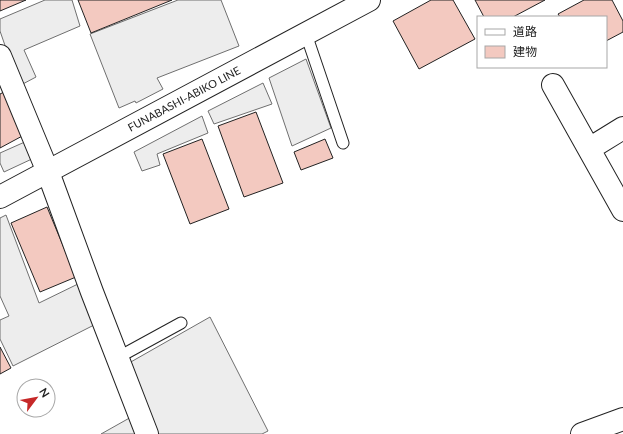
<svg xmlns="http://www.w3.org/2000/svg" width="623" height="434" font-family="Lato,'Noto Sans JP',sans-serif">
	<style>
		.parking { fill: #ededed; stroke: #6f6f6f }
		.building { fill: #f3c9c0; stroke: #222 }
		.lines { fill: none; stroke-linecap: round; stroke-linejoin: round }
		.service-casing { stroke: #222; stroke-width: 13 }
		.minor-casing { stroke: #222; stroke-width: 24 }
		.primary-casing { stroke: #222; stroke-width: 24 }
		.service { stroke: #fff; stroke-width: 11 }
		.minor { stroke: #fff; stroke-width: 22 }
		.primary { stroke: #fff; stroke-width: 22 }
		.labels { text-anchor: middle; stroke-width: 3; stroke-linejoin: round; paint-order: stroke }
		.street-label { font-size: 11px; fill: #222; stroke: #fff }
	</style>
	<rect width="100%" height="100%" fill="#fff"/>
	<path class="parking" d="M 45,0 L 72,0 L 80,26 L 24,50 L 36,77 L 19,86 L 0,31 L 0,19 Z
		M 178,0 L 221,0 L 239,46 L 157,78 L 163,89 L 136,103 L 135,101 L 119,108 L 90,34 Z
		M 306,59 L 331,128 L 292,146 L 269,78 Z
		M 263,83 L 272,104 L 214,124 L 208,111 Z
		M 202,116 L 208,133 L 157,154 L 160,165 L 142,171 L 134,152 Z
		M 27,141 L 34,158 L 4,172 L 0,163 L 0,153 Z
		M 6,215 L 39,303 L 80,283 L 98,323 L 13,366 L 0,339 L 0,320 L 9,316 L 0,296 L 0,218 Z
		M 210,317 L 268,431 L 262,434 L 155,434 L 129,363 Z
		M 133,416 L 140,434 L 101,434 Z"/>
	<path class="building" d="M 0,0 L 26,0 L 0,11 Z
		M 78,0 L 172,0 L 91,33 Z
		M 431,0 L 453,0 L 475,39 L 419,69 L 393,21 Z
		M 475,0 L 545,0 L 513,17 L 484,17 Z
		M 584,0 L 612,0 L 623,21 L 623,32 L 606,41 L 606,17 L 560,17 L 558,14 Z
		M 4,92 L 26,134 L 0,148 L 0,94 Z
		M 256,112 L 283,183 L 244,197 L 218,126 Z
		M 202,139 L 229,209 L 190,224 L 163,154 Z
		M 325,139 L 333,158 L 301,170 L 294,152 Z
		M 47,207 L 76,277 L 40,292 L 11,223 Z
		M 0,347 L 11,368 L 0,374 Z"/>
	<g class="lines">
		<defs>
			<path id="service" d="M 306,34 L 343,143
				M 117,358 L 181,323"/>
			<path id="minor" d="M 0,56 L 48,172 L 92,292 L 147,434
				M 553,85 L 623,210
				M 589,149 L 623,128
				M 582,434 L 623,419"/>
			<path id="primary" d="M 0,197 L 369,0"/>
		</defs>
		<use href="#service" class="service-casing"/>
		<use href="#minor" class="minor-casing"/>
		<use href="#primary" class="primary-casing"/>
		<use href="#service" class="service"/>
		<use href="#minor" class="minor"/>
		<use href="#primary" class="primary"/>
	</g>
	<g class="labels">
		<g class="street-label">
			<text transform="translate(184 99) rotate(-28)" y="4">FUNABASHI-ABIKO LINE</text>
		</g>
	</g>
	<rect x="477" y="16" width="130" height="52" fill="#ffffff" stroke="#a7a7a7"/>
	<rect x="485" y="29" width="20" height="6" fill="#ffffff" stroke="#a7a7a7"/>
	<text x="513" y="36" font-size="12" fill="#222222">道路</text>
	<rect x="485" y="46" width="20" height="12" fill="#f3c9c0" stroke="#a7a7a7"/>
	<text x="513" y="56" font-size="12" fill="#222222">建物</text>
	<g transform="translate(36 398) rotate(58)"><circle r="19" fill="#ffffff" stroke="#a7a7a7"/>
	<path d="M0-3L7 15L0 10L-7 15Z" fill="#c62828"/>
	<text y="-6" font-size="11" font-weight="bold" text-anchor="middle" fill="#222222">N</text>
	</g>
</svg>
